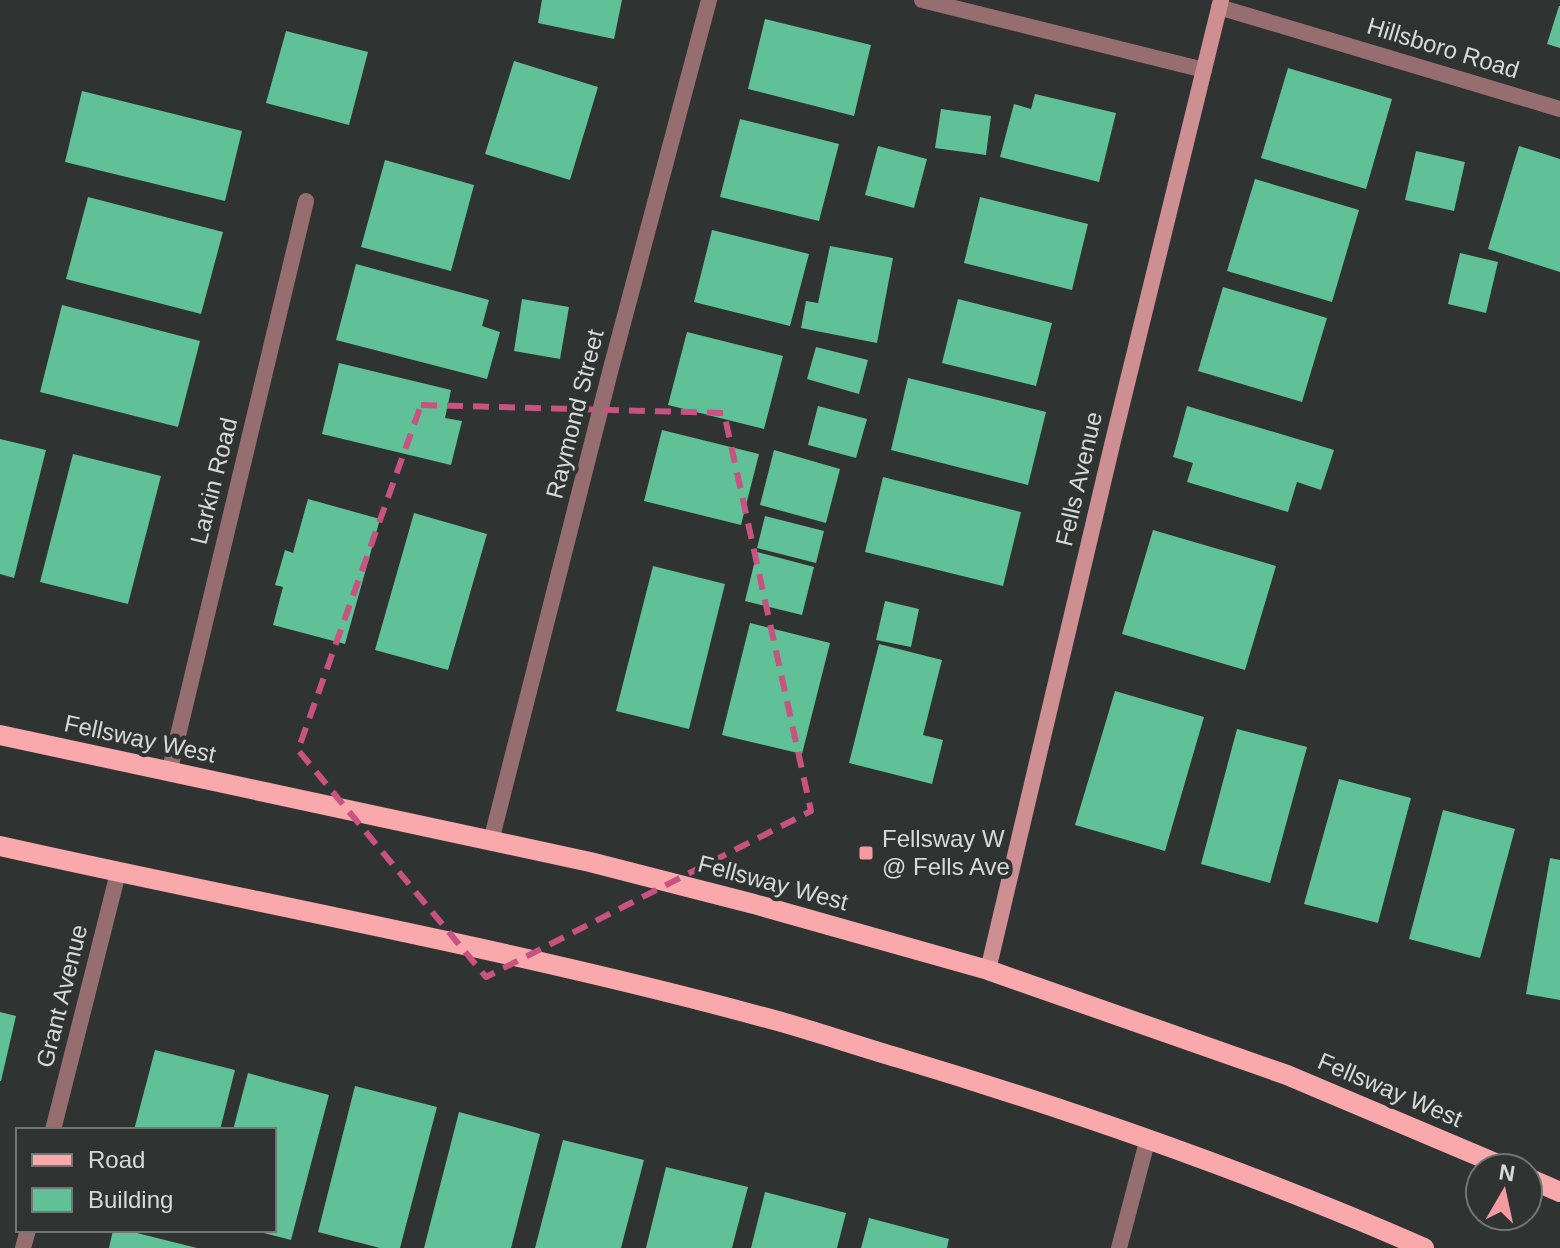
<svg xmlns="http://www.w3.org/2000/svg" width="1560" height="1248" font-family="Helvetica,sans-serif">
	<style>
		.building { fill: #60c196 }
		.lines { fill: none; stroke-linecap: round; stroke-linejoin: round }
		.street { stroke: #966e70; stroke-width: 16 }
		.secondary { stroke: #ce8f92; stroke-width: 16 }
		.primary { stroke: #f9a8ac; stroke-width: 20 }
		.marked { fill: none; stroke: #c85281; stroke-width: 6; stroke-dasharray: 16 10; stroke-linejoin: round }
		.poi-dot { fill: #f49aa0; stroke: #2f3331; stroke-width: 3 }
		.labels { text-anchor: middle; stroke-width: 8; stroke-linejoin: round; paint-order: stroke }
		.street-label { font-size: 24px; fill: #d7dad9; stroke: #2f3331 }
		.poi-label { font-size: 24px; fill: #d7dad9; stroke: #2f3331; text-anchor: start }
	</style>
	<rect width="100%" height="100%" fill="#2f3331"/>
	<path class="building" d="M 542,0 L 622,0 L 614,39 L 538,23 Z
		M 1559,6 L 1560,6 L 1560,48 L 1547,44 Z
		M 765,19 L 871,45 L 854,116 L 748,89 Z
		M 286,31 L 368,52 L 349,125 L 266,103 Z
		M 514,61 L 598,87 L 570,180 L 485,154 Z
		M 1288,68 L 1392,99 L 1366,189 L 1261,158 Z
		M 82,91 L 242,131 L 225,201 L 65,162 Z
		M 1035,94 L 1116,113 L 1099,182 L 1000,157 L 1014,104 L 1031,109 Z
		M 941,109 L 991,116 L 986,155 L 935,148 Z
		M 740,119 L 839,144 L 819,221 L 720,197 Z
		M 878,146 L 927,159 L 914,208 L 865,195 Z
		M 1519,146 L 1560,159 L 1560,272 L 1488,249 Z
		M 1416,151 L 1465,162 L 1454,211 L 1405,200 Z
		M 385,160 L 474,185 L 451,271 L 361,247 Z
		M 1255,179 L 1359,210 L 1332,302 L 1227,271 Z
		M 88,197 L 223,232 L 201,314 L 66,279 Z
		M 980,197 L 1088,224 L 1072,290 L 964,263 Z
		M 712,230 L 809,254 L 790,326 L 694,302 Z
		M 830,246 L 893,258 L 877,343 L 801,328 L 806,301 L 818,303 Z
		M 1460,253 L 1498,262 L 1486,313 L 1448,304 Z
		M 356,264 L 489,300 L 482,326 L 500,332 L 487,379 L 336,340 Z
		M 1223,287 L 1327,318 L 1302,402 L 1198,371 Z
		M 522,299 L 569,307 L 560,359 L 514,351 Z
		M 958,299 L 1052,323 L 1036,386 L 942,363 Z
		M 62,305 L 200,341 L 178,427 L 40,392 Z
		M 687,332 L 783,356 L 764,429 L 668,405 Z
		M 816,347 L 868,360 L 859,394 L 807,379 Z
		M 339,363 L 451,390 L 445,418 L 462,421 L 451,465 L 322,434 Z
		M 908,378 L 1046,412 L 1028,485 L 891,450 Z
		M 818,406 L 867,419 L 856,458 L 808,445 Z
		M 1187,406 L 1334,450 L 1321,490 L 1297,482 L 1288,512 L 1187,482 L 1193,463 L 1173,457 Z
		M 662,430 L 759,454 L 741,525 L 644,501 Z
		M 0,439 L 46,450 L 14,578 L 0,574 Z
		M 774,450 L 840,469 L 826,523 L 760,505 Z
		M 73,454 L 161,476 L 128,604 L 40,582 Z
		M 883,477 L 1021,512 L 1003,586 L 865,552 Z
		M 308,499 L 380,519 L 345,644 L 273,625 L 283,587 L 275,585 L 285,550 L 293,553 Z
		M 414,513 L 487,534 L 448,670 L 375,650 Z
		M 765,516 L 824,531 L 816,563 L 757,548 Z
		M 1153,530 L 1276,566 L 1245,670 L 1122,634 Z
		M 757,552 L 814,567 L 802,615 L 745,601 Z
		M 653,566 L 725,584 L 689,729 L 616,711 Z
		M 885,601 L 919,609 L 911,647 L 876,640 Z
		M 750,623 L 830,643 L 802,754 L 722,735 Z
		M 879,644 L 942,660 L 923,735 L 943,740 L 932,784 L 849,763 Z
		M 1115,691 L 1204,717 L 1165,851 L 1075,825 Z
		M 1237,729 L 1307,747 L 1270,883 L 1201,864 Z
		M 1339,779 L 1411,798 L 1378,923 L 1304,904 Z
		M 1443,810 L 1515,829 L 1480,958 L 1409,939 Z
		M 1550,858 L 1560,860 L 1560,1000 L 1526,994 Z
		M 0,1012 L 16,1016 L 1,1081 L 0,1081 Z
		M 155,1050 L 235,1070 L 220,1130 L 134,1130 Z
		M 248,1073 L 329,1095 L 291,1240 L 256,1231 L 274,1230 L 274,1130 L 233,1130 Z
		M 355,1086 L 437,1107 L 400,1248 L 380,1248 L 318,1232 Z
		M 459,1112 L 540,1134 L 511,1248 L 424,1248 Z
		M 563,1140 L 644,1160 L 621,1248 L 535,1248 Z
		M 666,1167 L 748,1187 L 732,1248 L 646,1248 Z
		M 765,1192 L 846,1213 L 837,1248 L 751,1248 Z
		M 869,1218 L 949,1239 L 947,1248 L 861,1248 Z
		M 113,1230 L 125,1230 L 197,1248 L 109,1248 Z"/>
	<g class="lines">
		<path class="street" d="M 922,0 L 1204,70
			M 1219,7 L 1560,109
			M 169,773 L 306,201
			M 491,841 L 610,372 L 709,0
			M 53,1130 L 118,873
			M 23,1248 L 28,1230
			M 1119,1248 L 1148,1138"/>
		<path class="secondary" d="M 988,970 L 1112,445 L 1221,0"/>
		<path class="primary" d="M 0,735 L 590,862 L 754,904 L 988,970 L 1287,1075 L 1507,1168
			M 0,846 C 254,903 512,949 763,1017 C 809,1029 854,1045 899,1058 C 1078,1112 1253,1173 1424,1248
			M 1528,1178 L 1560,1192"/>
	</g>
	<path class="marked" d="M 421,405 L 724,413 L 811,811 L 486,977 L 298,750 Z"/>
	<rect class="poi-dot" x="858" y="845" width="16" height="16" rx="4"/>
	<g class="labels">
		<g class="street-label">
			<text transform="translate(1443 48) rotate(17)" y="8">Hillsboro Road</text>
			<text transform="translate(575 414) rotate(-76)" y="8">Raymond Street</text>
			<text transform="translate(1079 479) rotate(-77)" y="8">Fells Avenue</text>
			<text transform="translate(214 481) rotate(-76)" y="8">Larkin Road</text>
			<text transform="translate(140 739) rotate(12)" y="8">Fellsway West</text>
			<text transform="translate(773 883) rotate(15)" y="8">Fellsway West</text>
			<text transform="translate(62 996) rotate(-76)" y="8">Grant Avenue</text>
			<text transform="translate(1390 1090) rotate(23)" y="8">Fellsway West</text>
		</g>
		<g class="poi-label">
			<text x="882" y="847">Fellsway W<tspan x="882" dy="28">@ Fells Ave</tspan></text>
		</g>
	</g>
	<rect x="16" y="1128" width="260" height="104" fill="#2f3331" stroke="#727674" stroke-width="2"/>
	<rect x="32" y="1154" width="40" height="12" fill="#f9a8ac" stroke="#727674" stroke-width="2"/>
	<text x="88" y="1168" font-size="24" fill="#d7dad9">Road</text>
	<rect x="32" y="1188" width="40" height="24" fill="#60c196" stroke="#727674" stroke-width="2"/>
	<text x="88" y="1208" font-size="24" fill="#d7dad9">Building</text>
	<g transform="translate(1504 1192) rotate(9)"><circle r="38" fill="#2f3331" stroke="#727674" stroke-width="2"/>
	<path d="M0-6L14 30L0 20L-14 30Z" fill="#f49aa0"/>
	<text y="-12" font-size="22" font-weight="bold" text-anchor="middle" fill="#d7dad9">N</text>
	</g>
</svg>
